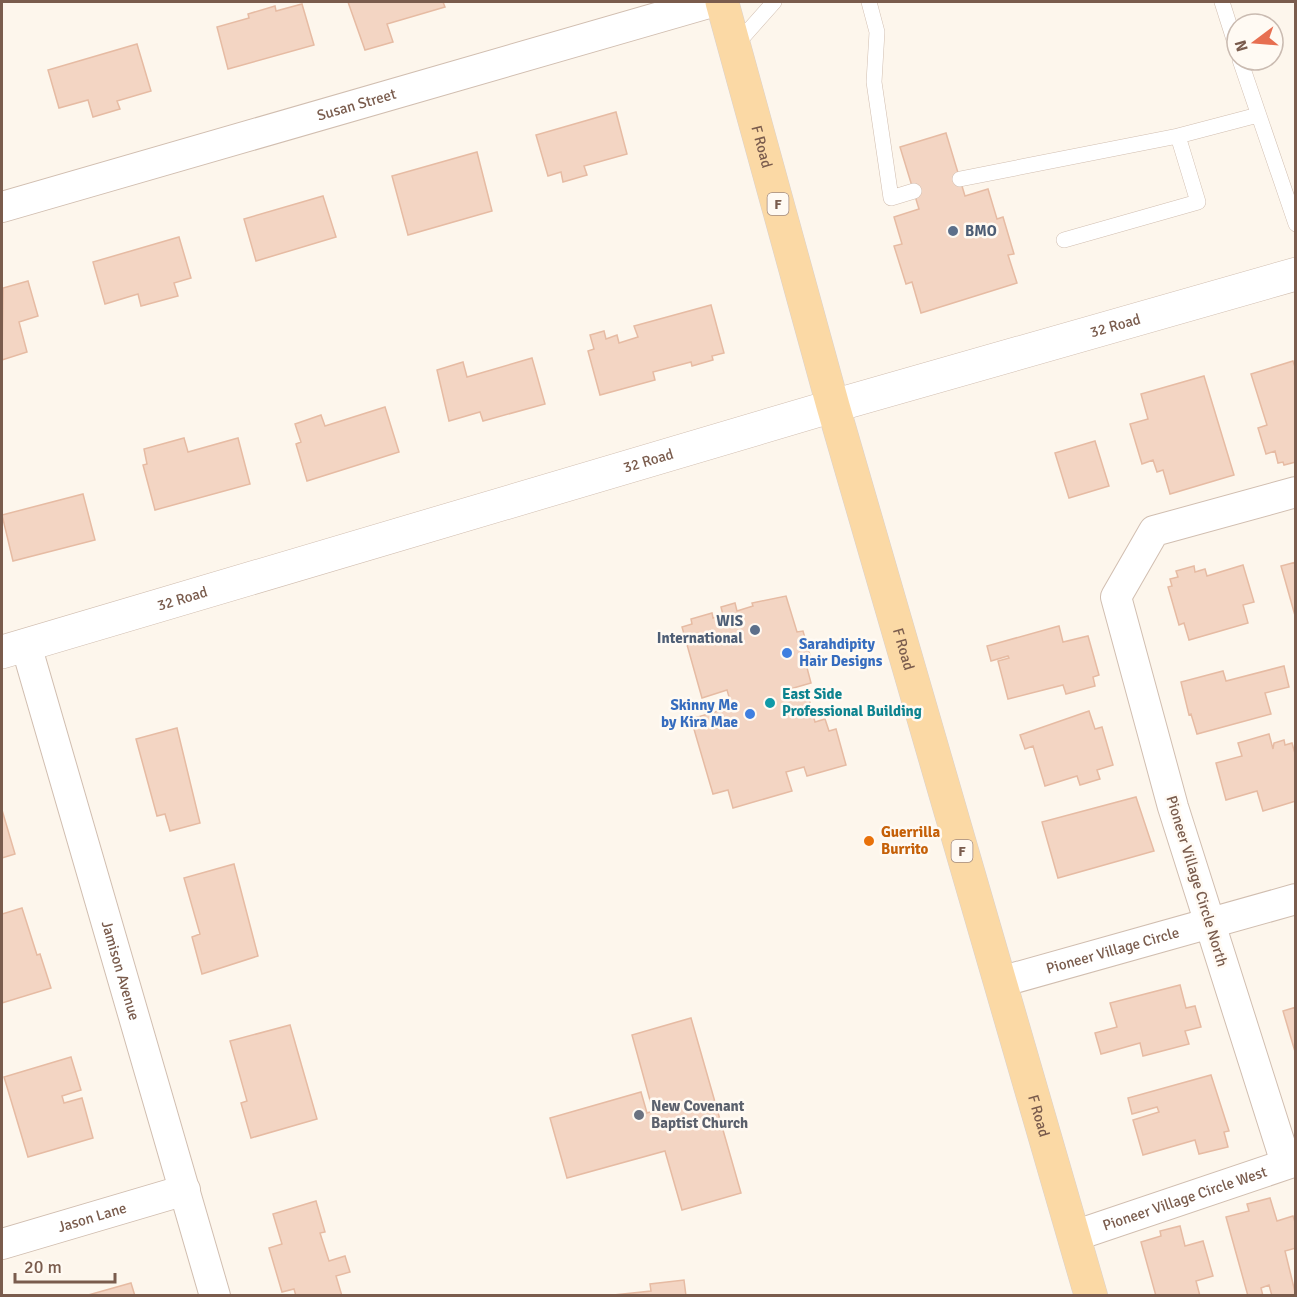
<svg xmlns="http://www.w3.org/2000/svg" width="1297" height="1297" font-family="Signika,sans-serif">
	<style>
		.building { fill: #f3d5c3; stroke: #e6bba3; stroke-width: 1.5 }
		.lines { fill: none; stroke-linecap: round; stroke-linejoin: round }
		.service-casing { stroke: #d1beb0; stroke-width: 16 }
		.minor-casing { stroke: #d1beb0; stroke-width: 32 }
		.tertiary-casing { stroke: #d1beb0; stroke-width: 34 }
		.primary-casing { stroke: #dad1cd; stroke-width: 34 }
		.service { stroke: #fff; stroke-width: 15 }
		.minor { stroke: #fff; stroke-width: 30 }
		.tertiary { stroke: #fff; stroke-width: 33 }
		.primary { stroke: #fbd9a5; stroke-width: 33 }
		.service-dot { fill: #5c6f8a; stroke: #fffaf3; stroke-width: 2 }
		.shop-dot { fill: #3f7fe0; stroke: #fffaf3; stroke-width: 2 }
		.culture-dot { fill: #0f9aa8; stroke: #fffaf3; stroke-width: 2 }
		.food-dot { fill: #e8710a; stroke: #fffaf3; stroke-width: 2 }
		.worship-dot { fill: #6b7280; stroke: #fffaf3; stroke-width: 2 }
		.labels { text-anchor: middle; stroke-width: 5; stroke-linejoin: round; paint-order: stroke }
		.shield { fill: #fffaf3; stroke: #a28b7f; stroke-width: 1.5 }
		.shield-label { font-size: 14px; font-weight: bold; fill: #7a5c4d }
		.street-label { font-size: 15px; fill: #7a5c4d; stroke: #fffaf3 }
		.service-label { font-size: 15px; font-weight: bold; fill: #4e5e75; stroke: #fffaf3; text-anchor: start }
		.shop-label { font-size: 15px; font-weight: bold; fill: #366cbe; stroke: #fffaf3; text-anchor: start }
		.culture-label { font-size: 15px; font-weight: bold; fill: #0d838f; stroke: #fffaf3; text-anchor: start }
		.food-label { font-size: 15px; font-weight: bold; fill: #c56008; stroke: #fffaf3; text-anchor: start }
		.worship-label { font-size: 15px; font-weight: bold; fill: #5b616d; stroke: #fffaf3; text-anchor: start }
	</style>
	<rect width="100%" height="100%" fill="#fdf6ec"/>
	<path class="building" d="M 348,2 L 443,2 L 445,7 L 387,24 L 393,42 L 365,50 Z
		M 302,4 L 314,45 L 228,69 L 217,27 L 249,18 L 248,14 L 275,6 L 276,11 Z
		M 137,44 L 151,91 L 117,101 L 120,109 L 93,117 L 88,100 L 59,108 L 48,70 Z
		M 616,112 L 627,154 L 584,166 L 587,175 L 563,182 L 561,172 L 548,176 L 536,135 Z
		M 946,133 L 965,196 L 988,189 L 997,219 L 1003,217 L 1014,254 L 1008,255 L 1017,283 L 921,313 L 912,282 L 906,284 L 894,246 L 902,244 L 894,217 L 919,209 L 900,147 Z
		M 477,152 L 492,211 L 408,235 L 392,176 Z
		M 323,196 L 336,237 L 256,261 L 244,219 Z
		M 179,237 L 191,278 L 174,283 L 178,296 L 141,306 L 138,294 L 105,304 L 93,262 Z
		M 28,281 L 38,316 L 19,322 L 27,352 L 2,360 L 3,288 Z
		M 711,305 L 724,353 L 712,356 L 713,360 L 692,366 L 691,362 L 653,372 L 655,380 L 600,395 L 588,351 L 594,349 L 590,335 L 604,331 L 606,339 L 617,335 L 619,343 L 638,337 L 634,326 Z
		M 532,358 L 545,404 L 483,421 L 480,412 L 449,421 L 437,370 L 463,362 L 467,377 Z
		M 1293,361 L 1296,370 L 1296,462 L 1284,465 L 1283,462 L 1278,463 L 1275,451 L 1266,454 L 1258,428 L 1267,425 L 1251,374 Z
		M 1204,376 L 1234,475 L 1170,494 L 1163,470 L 1157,472 L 1153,460 L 1142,464 L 1130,424 L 1148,419 L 1141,394 Z
		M 385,407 L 399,452 L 307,481 L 296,444 L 301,442 L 295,424 L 321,415 L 325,426 Z
		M 184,438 L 188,452 L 238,438 L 250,484 L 155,510 L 143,465 L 147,464 L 144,449 Z
		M 1095,441 L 1109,486 L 1069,498 L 1055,453 Z
		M 83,494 L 95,540 L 13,561 L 2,515 Z
		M 1296,562 L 1296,619 L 1281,566 Z
		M 1243,565 L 1254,602 L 1243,605 L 1248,623 L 1189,640 L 1184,623 L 1179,625 L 1168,587 L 1172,586 L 1170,579 L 1178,577 L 1176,571 L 1194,566 L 1195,572 L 1205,569 L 1207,576 Z
		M 786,596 L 797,632 L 803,631 L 812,662 L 806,664 L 811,683 L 790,689 L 792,696 L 807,692 L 815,722 L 825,719 L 829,731 L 836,729 L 846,765 L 807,776 L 804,767 L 786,772 L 792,791 L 733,808 L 728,790 L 713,794 L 691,719 L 732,707 L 727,690 L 702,698 L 682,627 L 692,624 L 691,619 L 712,613 L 713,618 L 723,615 L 721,607 L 735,603 L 737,611 L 753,606 L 752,603 Z
		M 1059,626 L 1063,642 L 1088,636 L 1099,675 L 1093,677 L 1095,686 L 1066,694 L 1063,685 L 1008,699 L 998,661 L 1009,658 L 1008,656 L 991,661 L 987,646 Z
		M 1284,666 L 1289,687 L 1265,693 L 1271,714 L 1197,734 L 1191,714 L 1189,715 L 1181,682 L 1223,671 L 1226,681 Z
		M 1089,711 L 1095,729 L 1102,727 L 1113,765 L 1097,770 L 1100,779 L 1080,785 L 1077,776 L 1045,786 L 1033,746 L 1025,749 L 1020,735 Z
		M 177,728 L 200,823 L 170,831 L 165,814 L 157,816 L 136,739 Z
		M 1269,734 L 1273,749 L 1274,743 L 1284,740 L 1285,745 L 1292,743 L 1296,757 L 1296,801 L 1263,811 L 1257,791 L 1226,800 L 1216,763 L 1242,756 L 1238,743 Z
		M 1136,797 L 1154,851 L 1058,878 L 1042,822 Z
		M 2,810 L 15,854 L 2,858 Z
		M 234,864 L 258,956 L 202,974 L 192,937 L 200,934 L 184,878 Z
		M 22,908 L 37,955 L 40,954 L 51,988 L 2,1003 L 2,914 Z
		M 1180,985 L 1186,1008 L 1195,1006 L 1201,1027 L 1185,1031 L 1189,1044 L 1143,1056 L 1140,1043 L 1101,1054 L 1095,1033 L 1117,1027 L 1110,1003 Z
		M 1296,1007 L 1296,1055 L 1283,1011 Z
		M 691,1018 L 741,1193 L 682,1210 L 665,1151 L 567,1178 L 550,1118 L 641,1092 L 647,1113 L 653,1111 L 632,1035 Z
		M 290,1025 L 317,1119 L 251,1138 L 241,1103 L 247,1101 L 230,1041 Z
		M 71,1057 L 81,1090 L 62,1096 L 64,1103 L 82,1098 L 93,1138 L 28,1157 L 4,1077 Z
		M 1211,1075 L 1229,1131 L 1224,1132 L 1228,1147 L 1199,1154 L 1195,1140 L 1143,1155 L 1133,1120 L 1159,1112 L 1157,1107 L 1132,1114 L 1128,1098 Z
		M 1270,1198 L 1277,1221 L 1293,1216 L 1296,1225 L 1296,1248 L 1285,1251 L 1296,1296 L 1272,1296 L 1269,1285 L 1261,1288 L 1263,1296 L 1248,1296 L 1226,1217 L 1249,1211 L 1247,1204 Z
		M 316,1201 L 325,1232 L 320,1233 L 329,1261 L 345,1256 L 350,1272 L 336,1276 L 342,1296 L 296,1296 L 294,1289 L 282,1292 L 269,1248 L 282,1244 L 273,1214 Z
		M 1180,1226 L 1185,1246 L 1203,1241 L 1213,1276 L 1196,1281 L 1200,1296 L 1156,1296 L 1141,1242 L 1161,1236 L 1160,1231 Z
		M 684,1280 L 686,1296 L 604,1296 L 651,1291 L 650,1284 Z
		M 131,1283 L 135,1296 L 88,1296 L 88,1295 Z"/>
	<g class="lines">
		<defs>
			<path id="service" d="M 869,2 L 877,32 L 874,82 L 891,198 L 914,191
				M 1222,2 L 1237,49
				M 735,46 L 774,2
				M 1240,60 L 1296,224
				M 960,179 L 1178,136 L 1258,115
				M 1064,240 L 1198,202 L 1178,136"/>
			<g id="minor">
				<path id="s1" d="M 2,207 L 712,2"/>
				<path id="s2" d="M 26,645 L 215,1296"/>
				<path id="s3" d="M 1000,982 L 1296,899"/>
				<path d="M 1286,1163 L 1173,807 L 1116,597 L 1154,531 L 1296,492"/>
				<path id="s4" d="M 1074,1236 L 1296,1161"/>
				<path id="s5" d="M 2,1244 L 185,1190"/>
			</g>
			<g id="tertiary">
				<path id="s6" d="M 2,652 L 833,406 L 1296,274"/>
			</g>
			<g id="primary">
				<path id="s7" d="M 722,2 L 833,406 L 1091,1296"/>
			</g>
		</defs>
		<use href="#service" class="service-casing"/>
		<use href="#minor" class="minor-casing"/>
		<use href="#tertiary" class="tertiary-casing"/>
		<use href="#primary" class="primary-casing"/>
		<use href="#service" class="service"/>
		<use href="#minor" class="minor"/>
		<use href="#tertiary" class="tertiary"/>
		<use href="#primary" class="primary"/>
	</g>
	<g class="service-dot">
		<circle cx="953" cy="231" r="6"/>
		<circle cx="755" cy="630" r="6"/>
	</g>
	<g class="shop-dot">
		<circle cx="787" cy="653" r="6"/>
		<circle cx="750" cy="714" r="6"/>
	</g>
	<circle class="culture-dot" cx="770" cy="703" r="6"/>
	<circle class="food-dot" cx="869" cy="841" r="6"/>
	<circle class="worship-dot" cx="639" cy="1115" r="6"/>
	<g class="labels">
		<g class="shield">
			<rect x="767.5" y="193" width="21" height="22" rx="4.5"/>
			<rect x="951.5" y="840" width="21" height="22" rx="4.5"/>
		</g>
		<g class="shield-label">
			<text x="778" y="209">F</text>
			<text x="962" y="856">F</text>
		</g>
		<g class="street-label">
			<text dy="5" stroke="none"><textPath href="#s1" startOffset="369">Susan Street</textPath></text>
			<text dy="5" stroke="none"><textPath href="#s7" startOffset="150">F Road</textPath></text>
			<text dy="5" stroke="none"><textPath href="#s6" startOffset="1160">32 Road</textPath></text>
			<text dy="5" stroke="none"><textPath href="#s6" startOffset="674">32 Road</textPath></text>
			<text dy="5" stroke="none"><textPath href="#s6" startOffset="188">32 Road</textPath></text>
			<text dy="5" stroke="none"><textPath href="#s7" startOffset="672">F Road</textPath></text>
			<text transform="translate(1197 881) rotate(73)" y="5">Pioneer Village Circle North</text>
			<text dy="5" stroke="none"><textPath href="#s3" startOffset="117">Pioneer Village Circle</textPath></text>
			<text dy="5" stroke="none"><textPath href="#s2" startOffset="339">Jamison Avenue</textPath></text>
			<text dy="5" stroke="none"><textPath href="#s7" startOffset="1158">F Road</textPath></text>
			<text dy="5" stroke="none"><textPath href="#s4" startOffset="117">Pioneer Village Circle West</textPath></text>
			<text dy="5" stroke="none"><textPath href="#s5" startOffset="94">Jason Lane</textPath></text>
		</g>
		<g class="service-label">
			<text x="965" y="236">BMO</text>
			<text x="743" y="626" text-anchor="end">WIS<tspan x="743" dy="17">International</tspan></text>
		</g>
		<g class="shop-label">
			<text x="799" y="649">Sarahdipity<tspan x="799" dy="17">Hair Designs</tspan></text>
			<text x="738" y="710" text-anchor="end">Skinny Me<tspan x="738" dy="17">by Kira Mae</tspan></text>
		</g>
		<g class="culture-label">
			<text x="782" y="699">East Side<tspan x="782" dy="17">Professional Building</tspan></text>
		</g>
		<g class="food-label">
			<text x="881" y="837">Guerrilla<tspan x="881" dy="17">Burrito</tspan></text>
		</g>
		<g class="worship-label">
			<text x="651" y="1111">New Covenant<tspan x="651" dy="17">Baptist Church</tspan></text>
		</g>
	</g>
	<rect width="1297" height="1297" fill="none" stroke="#7a5c4d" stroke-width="6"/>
	<g transform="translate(1255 42) rotate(254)"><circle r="28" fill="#fffaf3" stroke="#cabbb1" stroke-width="1.5"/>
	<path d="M0-4.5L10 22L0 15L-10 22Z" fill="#e76f51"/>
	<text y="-9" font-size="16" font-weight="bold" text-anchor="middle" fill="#7a5c4d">N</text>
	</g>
	<path d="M15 1273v9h100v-9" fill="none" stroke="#7a5c4d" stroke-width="3"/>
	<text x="24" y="1273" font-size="18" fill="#7a5c4d" stroke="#fffaf3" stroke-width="4.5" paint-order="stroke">20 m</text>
</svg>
